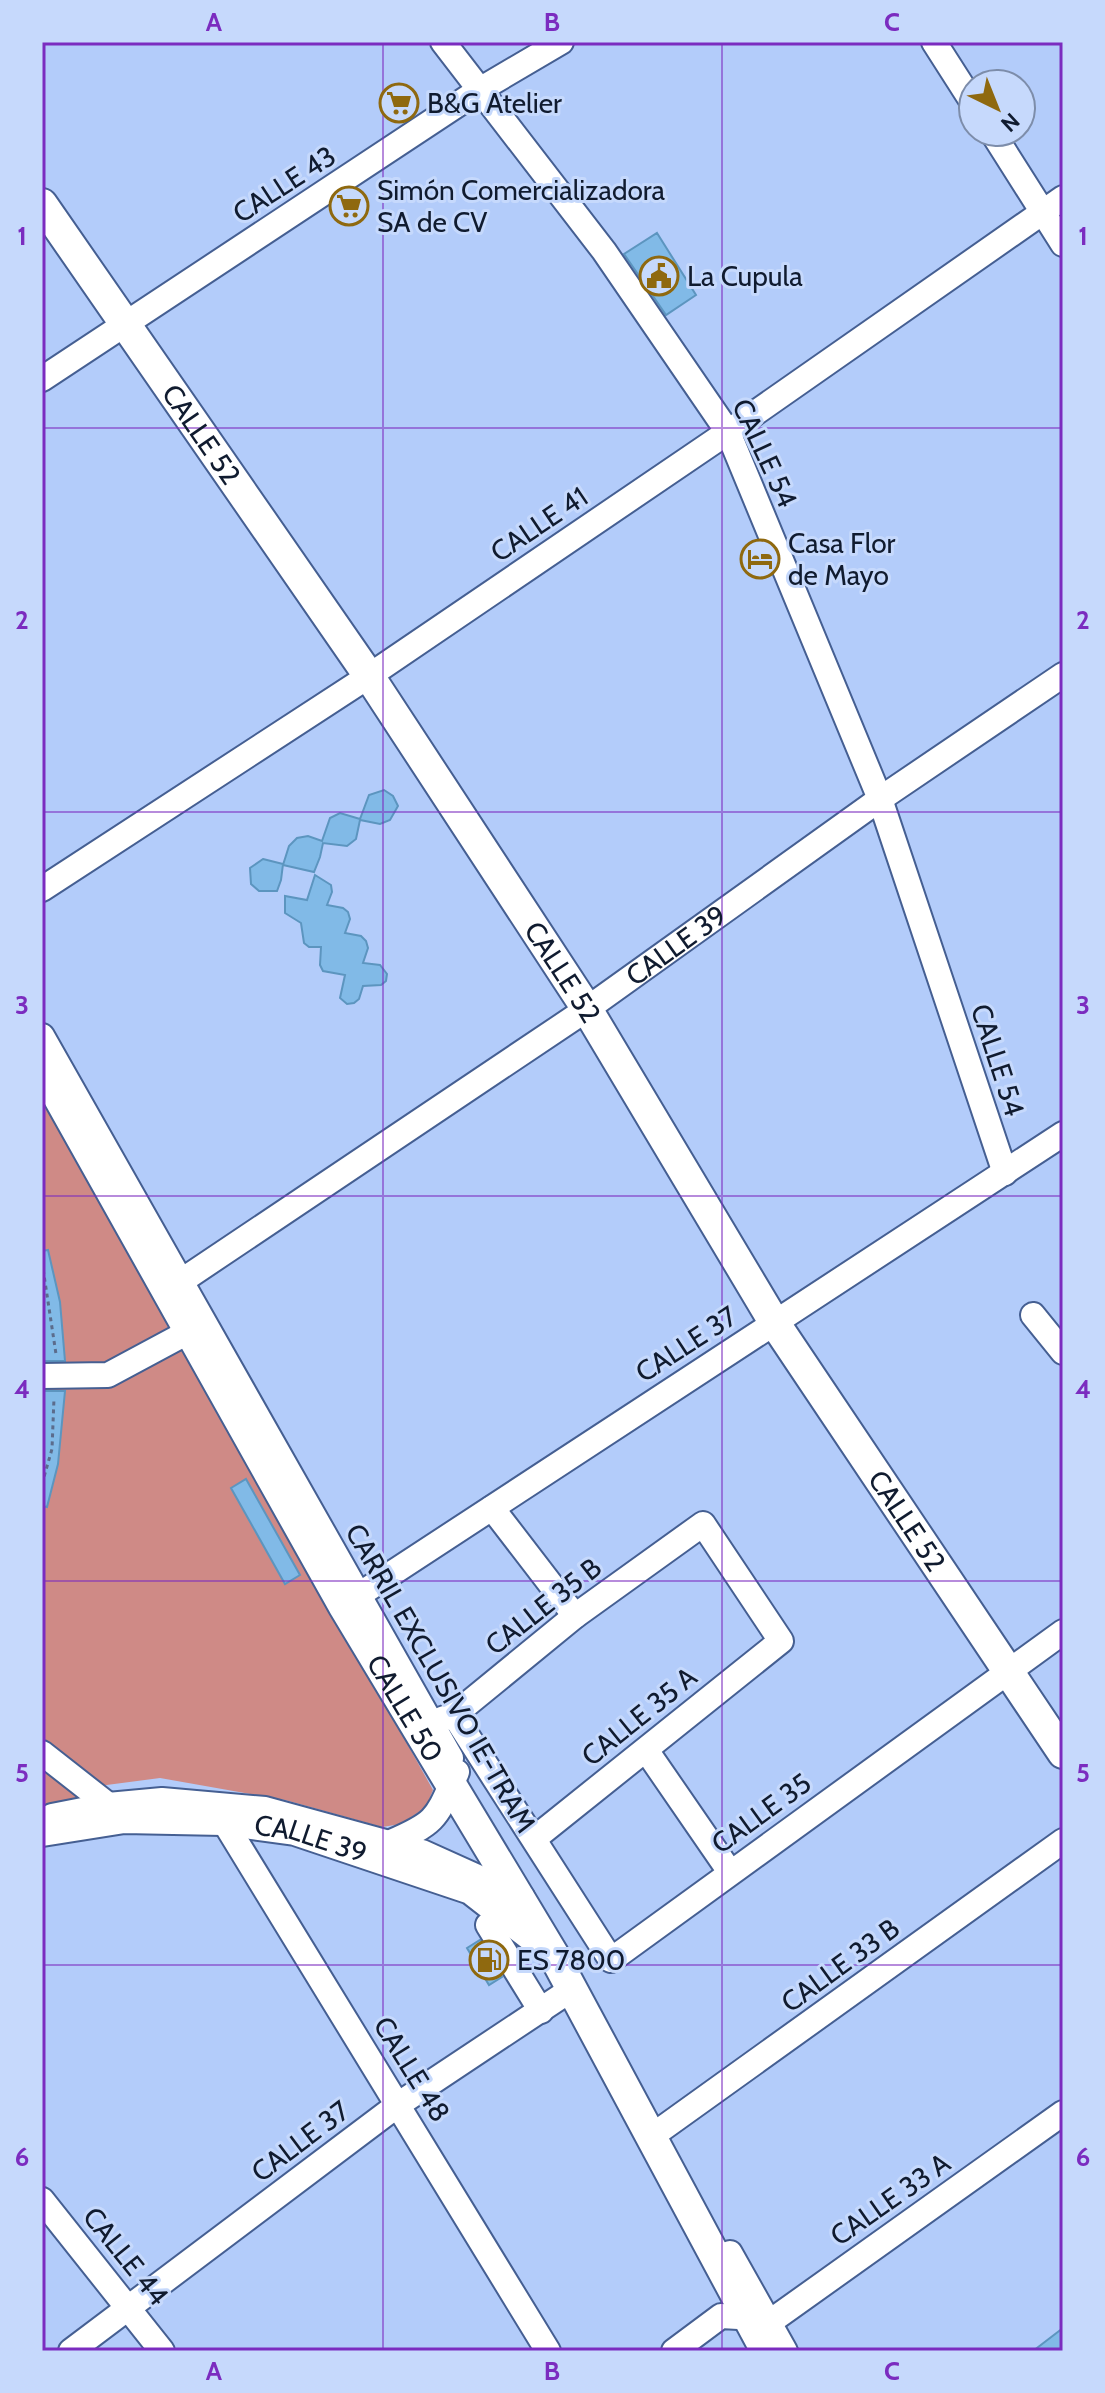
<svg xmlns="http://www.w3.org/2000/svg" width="1105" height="2393" font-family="Cabin,sans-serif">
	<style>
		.green { fill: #cf8a86 }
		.building { fill: #81bae7; stroke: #5c95bf; stroke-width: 2 }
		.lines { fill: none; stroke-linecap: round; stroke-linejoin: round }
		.minor-casing { stroke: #455f92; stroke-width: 28 }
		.major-casing { stroke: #455f92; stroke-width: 34 }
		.path { stroke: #5b6c8c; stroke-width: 3; stroke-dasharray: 4 4; stroke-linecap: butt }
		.minor { stroke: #fff; stroke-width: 24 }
		.major { stroke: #fff; stroke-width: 30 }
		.grid { fill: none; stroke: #7b2cbf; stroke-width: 2; stroke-opacity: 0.55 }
		.labels { text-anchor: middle; stroke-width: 6; stroke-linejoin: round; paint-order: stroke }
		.poi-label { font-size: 28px; fill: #101b2f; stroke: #c6d9fc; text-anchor: start }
		.street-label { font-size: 28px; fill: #101b2f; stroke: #c6d9fc }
		.neatline { fill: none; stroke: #7b2cbf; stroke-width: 3 }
		.grid-label { font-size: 26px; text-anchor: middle; font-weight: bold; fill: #7b2cbf }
	</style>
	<rect width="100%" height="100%" fill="#b3ccfa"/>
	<path class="green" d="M 42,1089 L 433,1790 L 426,1807 L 401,1824 L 382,1827 L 285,1800 L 160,1778 L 99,1786 L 42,1823 Z"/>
	<path class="building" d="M 657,233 L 696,295 L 666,315 L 624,254 Z
		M 384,790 L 393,796 L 398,806 L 390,820 L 380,824 L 360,820 L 356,839 L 347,846 L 323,843 L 320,857 L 314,872 L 283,865 L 289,846 L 297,838 L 308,836 L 322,841 L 330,818 L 340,813 L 360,819 L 369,795 Z
		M 263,859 L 283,864 L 281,880 L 277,891 L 259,891 L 251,884 L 250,868 Z
		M 315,875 L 331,885 L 332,892 L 327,905 L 343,908 L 348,912 L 350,919 L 345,933 L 361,936 L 366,941 L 368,948 L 363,963 L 380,965 L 387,974 L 386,981 L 381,985 L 363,986 L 359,999 L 354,1003 L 347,1004 L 340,998 L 345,975 L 323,971 L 320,965 L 321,947 L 309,947 L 304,943 L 301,923 L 285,913 L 285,896 L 307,900 Z
		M 48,1250 L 60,1302 L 65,1361 L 44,1361 L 42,1251 Z
		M 44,1391 L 65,1391 L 58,1464 L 47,1507 L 42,1506 Z
		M 246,1479 L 300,1575 L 285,1584 L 231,1488 Z
		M 480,1940 L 502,1977 L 489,1985 L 467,1948 Z
		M 1063,2328 L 1063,2351 L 1033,2351 Z"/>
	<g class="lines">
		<defs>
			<g id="minor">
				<path d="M 443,42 L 604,251 L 728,432 L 880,799 L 1005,1173"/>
				<path d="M 934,42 L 973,103"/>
				<path d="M 992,132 L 1063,244"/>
				<path d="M 42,379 L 481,89 L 561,42"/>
				<path d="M 42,889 L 369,676 L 728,432 L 1063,198"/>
				<path d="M 42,1036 L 451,1758"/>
				<path id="s1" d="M 168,1290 L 587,1009 L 880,799 L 1063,675"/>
				<path d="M 1033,1315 L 1063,1352"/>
				<path d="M 42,1376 L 108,1375 L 190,1331"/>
				<path d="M 492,1508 L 575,1616"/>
				<path d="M 345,1604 L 1063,1134"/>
				<path d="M 454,1715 L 611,1960 L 1063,1632"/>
				<path d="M 442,1719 L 454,1715 L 575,1616 L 703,1524 L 781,1641 L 535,1838"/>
				<path d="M 646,1750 L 730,1872"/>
				<path d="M 42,1753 L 116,1811"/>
				<path d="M 52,1816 L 108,1805 L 162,1800 L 265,1809 L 422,1852 L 522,1897"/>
				<path d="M 223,1820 L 548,2351"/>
				<path d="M 391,1842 C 438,1822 436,1818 457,1772"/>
				<path d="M 488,1925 L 541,2011"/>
				<path d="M 652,2136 L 1063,1841"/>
				<path d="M 42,2200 L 162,2351"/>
				<path d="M 730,2253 L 785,2351"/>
				<path d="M 71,2351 L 399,2104 L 572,1989"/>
				<path d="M 674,2351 L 721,2316 L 774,2319 L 1063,2113"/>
			</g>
			<g id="major">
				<path id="s2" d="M 42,204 L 369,676 L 587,1009 L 774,1322 L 1063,1753"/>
				<path id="s3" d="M 42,1068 L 343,1605 L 553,1954 L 766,2351"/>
				<path id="s4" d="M 42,1831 L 124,1818 L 223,1820 L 295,1830 L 471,1889 L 533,1937"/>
			</g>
		</defs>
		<use href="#minor" class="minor-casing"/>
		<use href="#major" class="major-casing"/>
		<path class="path" d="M 42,1262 L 56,1354
			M 42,1484 L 52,1449 L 54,1398"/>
		<use href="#minor" class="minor"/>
		<use href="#major" class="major"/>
	</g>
	<path class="grid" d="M 383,42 L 383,2351M 722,42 L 722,2351M 42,428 L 1063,428M 42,812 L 1063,812M 42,1196 L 1063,1196M 42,1581 L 1063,1581M 42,1965 L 1063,1965"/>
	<defs>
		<symbol id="supermarket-ring" viewBox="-11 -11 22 22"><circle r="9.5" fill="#c6d9fc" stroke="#8f690f" stroke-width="1.5"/><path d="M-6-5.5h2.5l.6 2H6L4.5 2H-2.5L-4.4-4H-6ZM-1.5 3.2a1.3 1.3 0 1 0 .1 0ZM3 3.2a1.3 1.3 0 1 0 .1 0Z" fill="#8f690f"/></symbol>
		<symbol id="civic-ring" viewBox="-11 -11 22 22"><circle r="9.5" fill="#c6d9fc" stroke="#8f690f" stroke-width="1.5"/><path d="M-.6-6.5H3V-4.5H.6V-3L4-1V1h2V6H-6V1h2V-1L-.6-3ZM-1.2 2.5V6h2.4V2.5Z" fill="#8f690f"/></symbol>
		<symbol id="hotel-ring" viewBox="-11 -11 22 22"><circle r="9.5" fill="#c6d9fc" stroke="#8f690f" stroke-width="1.5"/><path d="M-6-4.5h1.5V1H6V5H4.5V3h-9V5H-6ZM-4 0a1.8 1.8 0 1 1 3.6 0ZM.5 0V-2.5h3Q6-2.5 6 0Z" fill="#8f690f"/></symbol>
		<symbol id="fuel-ring" viewBox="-11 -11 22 22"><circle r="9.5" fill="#c6d9fc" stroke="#8f690f" stroke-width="1.5"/><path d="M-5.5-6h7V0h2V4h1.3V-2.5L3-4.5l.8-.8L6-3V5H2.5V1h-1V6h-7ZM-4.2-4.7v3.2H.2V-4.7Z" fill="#8f690f"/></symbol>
	</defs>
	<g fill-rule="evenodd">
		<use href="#supermarket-ring" x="377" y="81" width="44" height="44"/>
		<use href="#supermarket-ring" x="327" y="184" width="44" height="44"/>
		<use href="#civic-ring" x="637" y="254" width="44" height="44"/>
		<use href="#hotel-ring" x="738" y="537" width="44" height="44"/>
		<use href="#fuel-ring" x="467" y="1938" width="44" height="44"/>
	</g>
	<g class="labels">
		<g class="poi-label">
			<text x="427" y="113">B&amp;G Atelier</text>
			<text x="377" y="200">Simón Comercializadora<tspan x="377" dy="32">SA de CV</tspan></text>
			<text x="687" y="286">La Cupula</text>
			<text x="788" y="553">Casa Flor<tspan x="788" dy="32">de Mayo</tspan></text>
			<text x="517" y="1970">ES 7800</text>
		</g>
		<g class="street-label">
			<text transform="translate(284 184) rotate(-33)" y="10">CALLE 43</text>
			<text dy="10" stroke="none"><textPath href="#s2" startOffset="280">CALLE 52</textPath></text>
			<text transform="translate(765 453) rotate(65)" y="10">CALLE 54</text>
			<text transform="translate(539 524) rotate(-34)" y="10">CALLE 41</text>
			<text dy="10" stroke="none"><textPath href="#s1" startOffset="614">CALLE 39</textPath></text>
			<text dy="10" stroke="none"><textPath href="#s2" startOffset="928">CALLE 52</textPath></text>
			<text transform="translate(998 1060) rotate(72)" y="10">CALLE 54</text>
			<text transform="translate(686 1344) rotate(-33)" y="10">CALLE 37</text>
			<text dy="10" stroke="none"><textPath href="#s2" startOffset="1576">CALLE 52</textPath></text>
			<text transform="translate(543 1606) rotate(-38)" y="10">CALLE 35 B</text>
			<text transform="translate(441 1678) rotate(60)" y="10">CARRIL EXCLUSIVO IE-TRAM</text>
			<text dy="10" stroke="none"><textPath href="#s3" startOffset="736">CALLE 50</textPath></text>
			<text transform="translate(639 1716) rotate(-39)" y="10">CALLE 35 A</text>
			<text transform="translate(761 1813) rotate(-36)" y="10">CALLE 35</text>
			<text dy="10" stroke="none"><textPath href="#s4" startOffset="272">CALLE 39</textPath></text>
			<text transform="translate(840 1965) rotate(-36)" y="10">CALLE 33 B</text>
			<text transform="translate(412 2069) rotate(58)" y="10">CALLE 48</text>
			<text transform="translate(300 2141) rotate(-37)" y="10">CALLE 37</text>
			<text transform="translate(890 2199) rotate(-35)" y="10">CALLE 33 A</text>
			<text transform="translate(126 2256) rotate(51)" y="10">CALLE 44</text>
		</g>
	</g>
	<rect width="1105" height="2393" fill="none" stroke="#c6d9fc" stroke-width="88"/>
	<g transform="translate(997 108) rotate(137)"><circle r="38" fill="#c6d9fc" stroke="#7d8daa" stroke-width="2"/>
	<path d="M0-6L14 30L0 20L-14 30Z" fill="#8f690f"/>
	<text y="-12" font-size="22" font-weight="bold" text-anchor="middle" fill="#101b2f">N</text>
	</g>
	<rect x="44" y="44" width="1017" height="2305" class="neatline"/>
	<g class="grid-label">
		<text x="214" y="31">A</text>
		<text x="552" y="31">B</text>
		<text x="892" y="31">C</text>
		<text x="22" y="245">1</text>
		<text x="1083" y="245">1</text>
		<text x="22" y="629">2</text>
		<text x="1083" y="629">2</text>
		<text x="22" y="1014">3</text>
		<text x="1083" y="1014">3</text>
		<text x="22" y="1398">4</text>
		<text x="1083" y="1398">4</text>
		<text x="22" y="1782">5</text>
		<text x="1083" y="1782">5</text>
		<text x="22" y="2166">6</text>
		<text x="1083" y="2166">6</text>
		<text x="214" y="2380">A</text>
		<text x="552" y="2380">B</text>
		<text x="892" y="2380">C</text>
	</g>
</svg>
